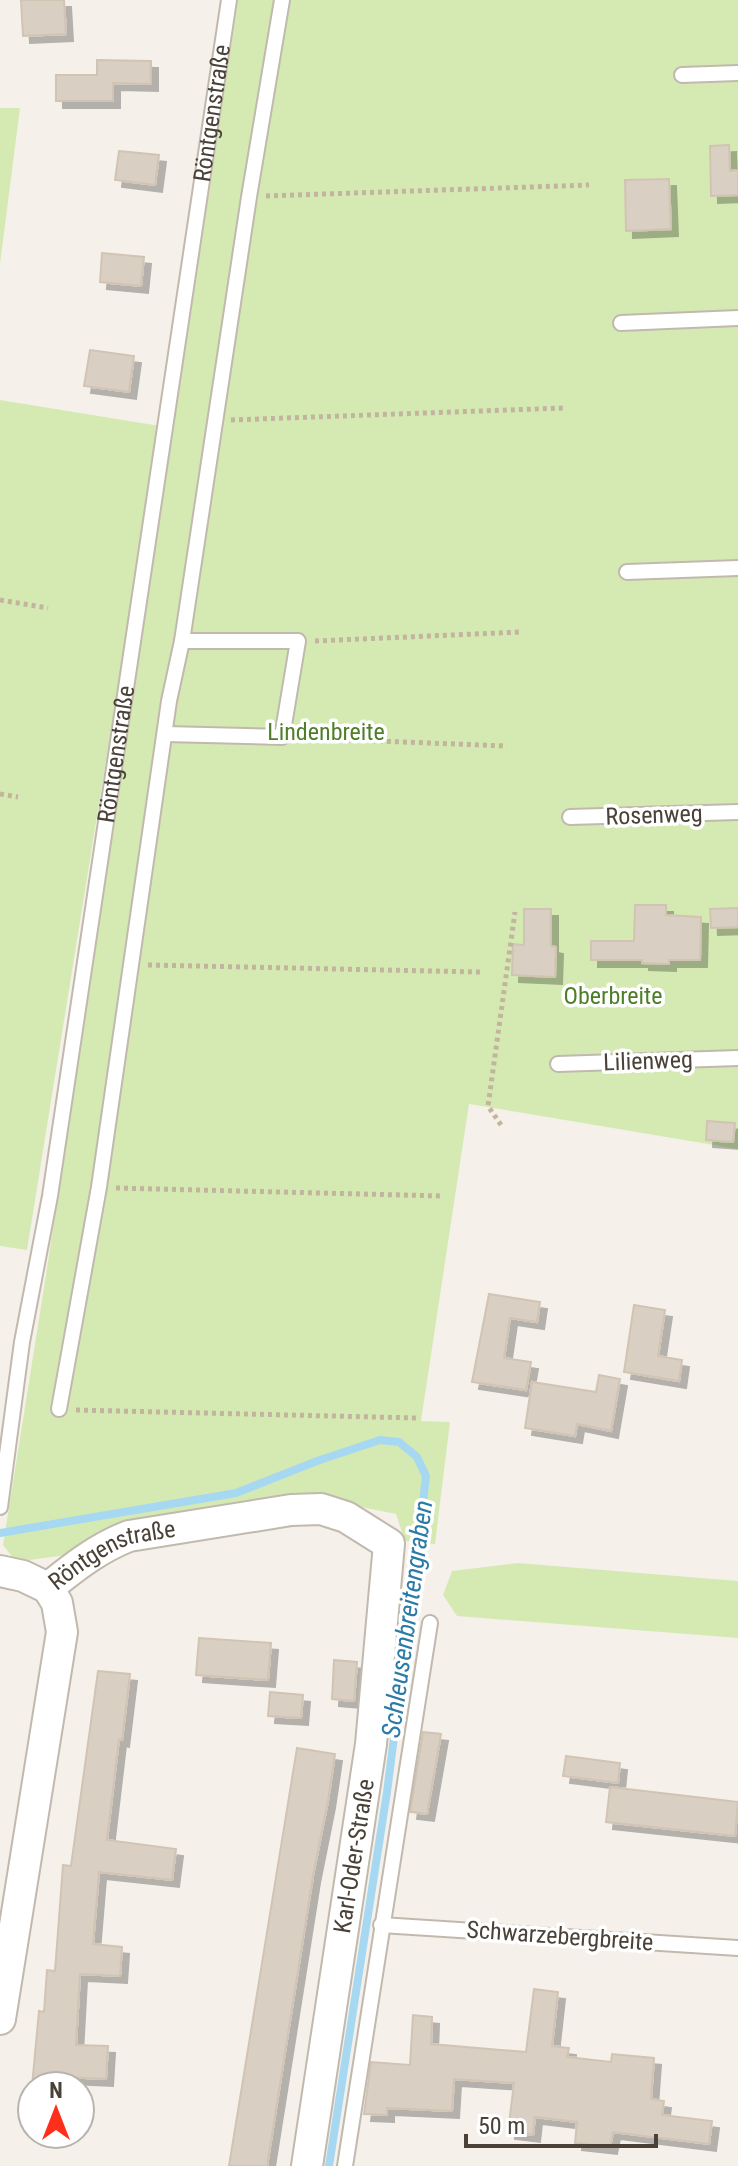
<svg xmlns="http://www.w3.org/2000/svg" width="738" height="2166" font-family="'Roboto Condensed',sans-serif">
	<style>
		.green { fill: #d5eab3 }
		.lines { fill: none; stroke-linecap: round; stroke-linejoin: round }
		.stream { stroke: #a7d8f2; stroke-width: 8 }
		.building { fill: #dacfc3; stroke: #d2c4b3; stroke-width: 2; filter: url(#shadow) }
		.lane-casing { stroke: #c1b9ad; stroke-width: 18 }
		.street-casing { stroke: #c1b9ad; stroke-width: 34 }
		.path { stroke: #c3b49e; stroke-width: 5; stroke-dasharray: 4 4; stroke-linecap: butt }
		.lane { stroke: #fff; stroke-width: 14 }
		.street { stroke: #fff; stroke-width: 30 }
		.labels { text-anchor: middle; stroke-width: 7; stroke-linejoin: round; paint-order: stroke }
		.street-label { font-size: 24px; fill: #4a4238; stroke: #fff }
		.park-label { font-size: 24px; fill: #4f7e29; stroke: #fff }
		.water-label { font-size: 26px; font-style: italic; fill: #2b7ba8; stroke: #fff }
	</style>
	<defs>
		<filter id="shadow"><feDropShadow dx="7" dy="7" stdDeviation="0" flood-color="#0004"/></filter>
	</defs>
	<rect width="100%" height="100%" fill="#f5f1ea"/>
	<path class="green" d="M 238,0 L 738,0 L 738,1149 L 469,1104 L 421,1421 L 450,1422 L 435,1544 L 405,1541 L 396,1514 L 301,1495 L 127,1529 L 66,1555 L 16,1562 L 3,1545 L 46,1275 Z
		M 0,108 L 20,108 L 0,264 Z
		M 0,400 L 160,426 L 27,1250 L 0,1246 Z
		M 518,1563 L 738,1581 L 738,1638 L 457,1616 L 443,1595 L 452,1571 Z"/>
	<g class="lines">
		<path class="stream" d="M 0,1533 L 236,1493 L 317,1461 L 380,1440 L 399,1442 L 417,1457 L 426,1476 L 415,1573 L 387,1792 L 329,2166"/>
	</g>
	<path class="building" d="M 21,0 L 64,0 L 66,34 L 23,36 Z
		M 97,60 L 151,61 L 151,84 L 113,83 L 113,101 L 56,101 L 56,75 L 97,75 Z
		M 729,145 L 730,171 L 738,170 L 738,195 L 711,196 L 710,146 Z
		M 119,151 L 159,155 L 155,185 L 115,180 Z
		M 669,179 L 671,229 L 626,231 L 625,180 Z
		M 102,253 L 144,257 L 141,286 L 100,282 Z
		M 90,350 L 134,356 L 129,392 L 84,386 Z
		M 635,905 L 666,905 L 666,915 L 701,917 L 700,960 L 669,960 L 669,964 L 642,963 L 642,960 L 591,960 L 591,941 L 634,941 Z
		M 738,908 L 738,927 L 711,928 L 710,909 Z
		M 524,909 L 551,909 L 551,946 L 556,947 L 555,977 L 512,975 L 513,944 L 524,945 Z
		M 707,1121 L 735,1123 L 733,1142 L 706,1140 Z
		M 489,1294 L 540,1302 L 537,1322 L 510,1318 L 504,1358 L 531,1362 L 526,1390 L 472,1382 Z
		M 634,1305 L 665,1310 L 658,1356 L 682,1360 L 679,1381 L 624,1372 Z
		M 599,1375 L 620,1379 L 611,1431 L 577,1424 L 575,1436 L 525,1428 L 532,1382 L 596,1392 Z
		M 199,1638 L 271,1643 L 268,1680 L 196,1675 Z
		M 334,1660 L 357,1662 L 354,1701 L 332,1699 Z
		M 98,1671 L 130,1674 L 122,1740 L 119,1739 L 107,1840 L 176,1849 L 172,1880 L 99,1872 L 93,1944 L 122,1947 L 120,1976 L 80,1974 L 76,2045 L 108,2046 L 106,2079 L 63,2077 L 62,2086 L 32,2086 L 39,2011 L 44,2012 L 47,1970 L 55,1971 L 63,1865 L 71,1866 Z
		M 270,1692 L 303,1695 L 301,1718 L 268,1716 Z
		M 423,1732 L 441,1734 L 427,1814 L 410,1812 Z
		M 297,1748 L 335,1754 L 328,1801 L 313,1876 L 267,2166 L 229,2166 Z
		M 566,1756 L 620,1763 L 618,1783 L 563,1776 Z
		M 610,1787 L 738,1802 L 735,1836 L 606,1822 Z
		M 534,1989 L 558,1992 L 552,2046 L 569,2048 L 567,2057 L 611,2062 L 612,2054 L 654,2058 L 651,2099 L 664,2101 L 662,2115 L 712,2121 L 709,2144 L 613,2132 L 610,2147 L 575,2143 L 577,2122 L 535,2117 L 533,2135 L 508,2132 L 514,2083 L 454,2079 L 452,2111 L 387,2108 L 387,2115 L 364,2114 L 371,2062 L 410,2065 L 413,2015 L 432,2017 L 431,2044 L 526,2052 Z"/>
	<g class="lines">
		<defs>
			<g id="lane">
				<path d="M 682,75 L 738,73"/>
				<path d="M 621,323 L 738,318"/>
				<path d="M 627,572 L 738,568"/>
				<path d="M 165,734 L 282,737 L 298,641 L 182,641"/>
				<path d="M 570,817 L 738,812"/>
				<path d="M 558,1064 L 738,1058"/>
				<path d="M 59,1409 L 99,1187 L 169,701 L 182,641 L 249,197 L 282,0"/>
				<path id="s1" d="M 0,1507 L 22,1342 L 50,1196 L 229,0"/>
				<path d="M 381,1925 L 738,1948"/>
				<path d="M 345,2166 L 430,1623"/>
			</g>
			<g id="street">
				<path d="M 0,1571 L 23,1576 L 48,1588"/>
				<path id="s2" d="M 48,1588 C 74,1567 98,1548 129,1536 L 291,1510 L 321,1509 L 346,1517 L 389,1544 L 371,1744 L 307,2166"/>
				<path d="M 0,2019 L 62,1632 L 57,1603 L 48,1588"/>
			</g>
		</defs>
		<use href="#lane" class="lane-casing"/>
		<use href="#street" class="street-casing"/>
		<path class="path" d="M 266,196 L 589,185
			M 231,420 L 563,408
			M 0,600 L 48,608
			M 315,641 L 521,632
			M 299,738 L 507,746
			M 0,794 L 18,797
			M 148,965 L 480,972
			M 501,1125 L 488,1106 L 515,912
			M 116,1188 L 443,1196
			M 76,1410 L 416,1418"/>
		<use href="#lane" class="lane"/>
		<use href="#street" class="street"/>
	</g>
	<g class="labels">
		<g class="street-label">
			<text dy="8" stroke="none"><textPath href="#s1" startOffset="1410">Röntgenstraße</textPath></text>
			<text dy="8" stroke="none"><textPath href="#s1" startOffset="762">Röntgenstraße</textPath></text>
			<text transform="translate(654 815) rotate(-2)" y="8">Rosenweg</text>
			<text transform="translate(648 1061) rotate(-2)" y="8">Lilienweg</text>
			<text dy="8" stroke="none"><textPath href="#s2" startOffset="74">Röntgenstraße</textPath></text>
			<text transform="translate(354 1856) rotate(-81)" y="8">Karl-Oder-Straße</text>
			<text transform="translate(560 1936) rotate(4)" y="8">Schwarzebergbreite</text>
		</g>
		<g class="park-label">
			<text x="326" y="740">Lindenbreite</text>
			<text x="613" y="1004">Oberbreite</text>
		</g>
		<g class="water-label">
			<text transform="translate(407 1619) rotate(-82)" y="9">Schleusenbreitengraben</text>
		</g>
	</g>
	<g transform="translate(56 2110)"><circle r="38" fill="#ffffff" stroke="#b7b3af" stroke-width="2"/>
	<path d="M0-6L14 30L0 20L-14 30Z" fill="#fd2e1a"/>
	<text y="-12" font-size="22" font-weight="bold" text-anchor="middle" fill="#4a4238">N</text>
	</g>
	<path d="M466 2134v12h190v-12" fill="none" stroke="#4a4238" stroke-width="4"/>
	<text x="478" y="2134" font-size="24" fill="#4a4238" stroke="#ffffff" stroke-width="6" paint-order="stroke">50 m</text>
</svg>
